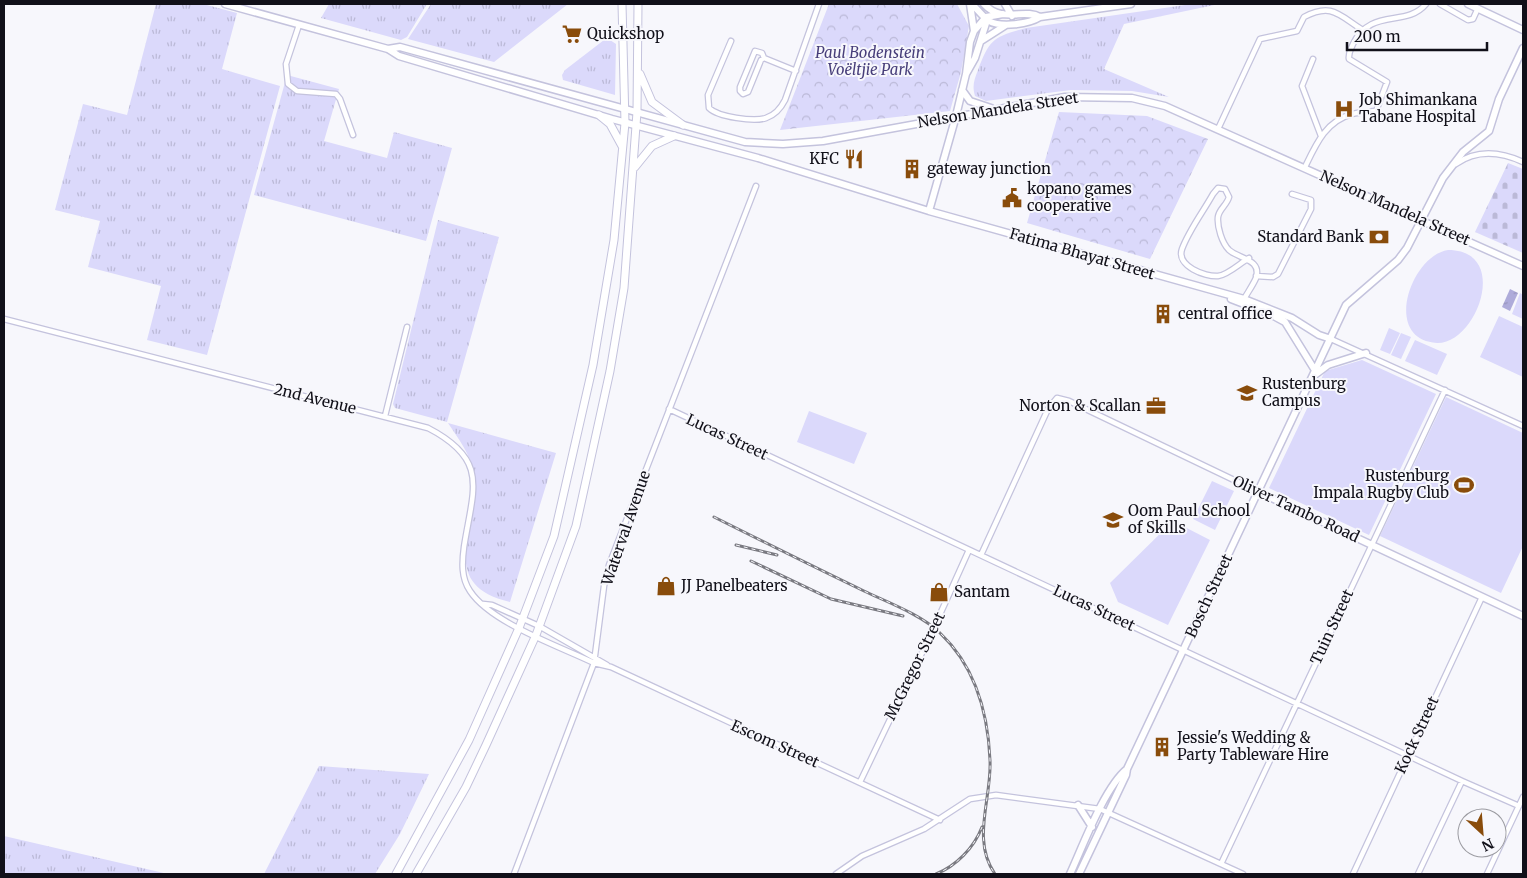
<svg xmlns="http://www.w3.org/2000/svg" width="1527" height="878" font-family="Merriweather,serif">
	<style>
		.grass { fill: url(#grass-tufts) }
		.cemetery { fill: url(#cemetery-stones) }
		.park { fill: url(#park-crowns) }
		.pitch { fill: #dbd9fb }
		.water { fill: url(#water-ripples) }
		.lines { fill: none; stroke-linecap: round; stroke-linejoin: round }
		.street-casing { stroke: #c4c3dd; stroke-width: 7 }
		.secondary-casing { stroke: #c4c3dd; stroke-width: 9 }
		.primary-casing { stroke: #c4c3dd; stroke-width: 9 }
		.street { stroke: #fff; stroke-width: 4.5 }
		.secondary { stroke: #fff; stroke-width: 6 }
		.primary { stroke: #fff; stroke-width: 7 }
		.rail-casing { stroke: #7a7a81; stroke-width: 3 }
		.rail { stroke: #f7f7fc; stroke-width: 1; stroke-dasharray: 4; stroke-linecap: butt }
		.labels { text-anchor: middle; stroke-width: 4; stroke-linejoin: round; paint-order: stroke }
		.poi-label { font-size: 15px; fill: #111019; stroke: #f7f7fc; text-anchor: start }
		.park-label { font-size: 15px; font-style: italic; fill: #473e7a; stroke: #f7f7fc }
		.street-label { font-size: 15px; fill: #111019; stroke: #f7f7fc }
	</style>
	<defs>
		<pattern id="grass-tufts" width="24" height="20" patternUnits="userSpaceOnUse" patternTransform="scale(1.25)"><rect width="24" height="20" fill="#dbd9fb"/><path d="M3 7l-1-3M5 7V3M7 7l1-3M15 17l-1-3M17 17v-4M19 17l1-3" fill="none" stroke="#bbb9d7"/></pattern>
		<pattern id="cemetery-stones" width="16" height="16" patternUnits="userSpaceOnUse" patternTransform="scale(1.25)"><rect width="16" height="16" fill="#dbd9fb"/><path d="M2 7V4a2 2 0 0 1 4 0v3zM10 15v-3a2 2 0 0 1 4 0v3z" fill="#bbb9d7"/></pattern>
		<pattern id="park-crowns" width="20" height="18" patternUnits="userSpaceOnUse" patternTransform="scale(1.25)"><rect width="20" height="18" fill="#dbd9fb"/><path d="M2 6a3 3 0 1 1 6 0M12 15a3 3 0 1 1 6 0" fill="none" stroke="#bbb9d7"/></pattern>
		<pattern id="water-ripples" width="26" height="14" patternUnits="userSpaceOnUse" patternTransform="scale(1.25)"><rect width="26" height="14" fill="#aeabda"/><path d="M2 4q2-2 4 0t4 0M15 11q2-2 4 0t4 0" fill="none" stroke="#9592ba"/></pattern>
	</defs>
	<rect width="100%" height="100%" fill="#f7f7fc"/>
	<path class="grass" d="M 156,4 L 203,4 L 237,13 L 222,69 L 280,86 L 207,355 L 147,340 L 161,286 L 88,267 L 100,221 L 55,210 L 83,104 L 127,115 Z
		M 329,4 L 427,4 L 407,37 L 401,40 L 321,18 Z
		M 431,4 L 568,4 L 494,62 L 408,39 Z
		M 1192,4 L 1219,4 L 1124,24 L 1104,69 L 1169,97 L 1132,91 L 1071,90 L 986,101 L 975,96 C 972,86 974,80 978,70 C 990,38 994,37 1026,28 Z
		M 604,40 L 610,40 L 616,44 L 615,95 L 563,80 L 562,75 L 565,70 Z
		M 287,75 L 339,89 L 324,141 L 387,158 L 394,132 L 452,148 L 426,241 L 254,195 Z
		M 438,220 L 499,237 L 447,422 L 395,408 L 393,404 Z
		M 448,423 L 556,453 L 510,602 C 433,584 481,525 474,474 C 471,455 458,438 448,423 Z
		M 319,766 L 429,774 L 400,834 L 375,874 L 264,874 Z
		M 4,836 L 168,874 L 4,874 Z"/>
	<path class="cemetery" d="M 1508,163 L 1523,169 L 1523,253 L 1475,232 Z"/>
	<path class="park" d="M 829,4 L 957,4 L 969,26 L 961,72 L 950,111 L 780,130 Z
		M 1059,112 L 1147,116 L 1208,139 L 1150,259 L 1027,223 Z"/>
	<path class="pitch" d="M 1448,250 C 1511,250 1477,344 1437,343 C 1382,340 1410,256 1448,250 Z
		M 1520,293 L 1523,295 L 1523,319 L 1512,314 Z
		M 1499,316 L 1523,327 L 1523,377 L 1480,357 Z
		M 1389,328 L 1400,333 L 1390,354 L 1380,350 Z
		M 1401,333 L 1411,337 L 1401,359 L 1391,355 Z
		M 1415,340 L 1447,354 L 1437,375 L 1405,361 Z
		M 1362,360 L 1436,394 L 1369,535 L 1269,488 L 1325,371 Z
		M 1446,397 L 1523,433 L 1523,546 L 1501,593 L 1380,536 Z
		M 809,411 L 867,433 L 854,464 L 797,442 Z
		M 1212,481 L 1234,491 L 1215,530 L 1193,519 Z
		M 1173,521 L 1210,540 L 1168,625 L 1118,602 L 1110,583 Z"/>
	<path class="water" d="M 1510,289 L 1518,293 L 1510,311 L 1502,307 Z"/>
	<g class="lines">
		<defs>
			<path id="street" d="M 1440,4 L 1468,20 L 1473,19 L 1478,8
				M 299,25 L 286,64 L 288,84 L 297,91 L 336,94 L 340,99 L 353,135
				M 731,41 L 708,95 L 709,108 C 718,117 754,122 766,118 C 775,115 781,108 785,100 L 819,4
				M 764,58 L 761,60 L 748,92 L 743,94 L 740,91 L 740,87 L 755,51 L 762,53 L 764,58 L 796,71
				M 1313,59 L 1302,86 L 1321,136
				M 1218,129 L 1260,39 L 1297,31 L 1304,17 C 1331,3 1338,14 1361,29
				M 1456,164 C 1477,149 1501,152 1523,162
				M 1305,167 C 1316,144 1326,121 1352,114 C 1360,112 1368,112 1376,111 L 1387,82 L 1349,59 C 1348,53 1351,49 1353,44 C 1371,7 1406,28 1426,4
				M 1256,276 L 1273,277 L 1278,274 L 1311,209 L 1311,200 L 1292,194
				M 1244,299 C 1248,292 1253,285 1256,278 C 1262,259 1239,259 1229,250 C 1222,243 1217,227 1218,217 C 1219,209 1227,205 1229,197 L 1225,189 L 1218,188 L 1213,194 C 1203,212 1189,230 1182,249 C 1176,266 1205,277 1218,276 C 1228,275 1240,263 1249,258
				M 4,319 L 428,428 C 490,460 473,489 464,547 C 462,562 461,578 470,591 C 491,623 559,646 594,663 L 611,667 L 940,820
				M 1331,339 L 1523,426
				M 669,409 L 1462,781 L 1519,806
				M 385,416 L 407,327
				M 981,555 L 1048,409 L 1057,398 L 1069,401 L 1259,492
				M 483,604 L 492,605 L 539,626 L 607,665
				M 860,782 L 932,632 L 969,550
				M 1221,864 L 1445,390
				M 514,874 L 594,663 L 604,586 L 609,565 L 756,186
				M 836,874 L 862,856 L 924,829 L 970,799 L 996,795 L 1100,809 L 1243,874
				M 1353,874 L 1482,597
				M 1418,874 L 1462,781
				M 1487,874 L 1523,797"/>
			<path id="secondary" d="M 225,4 L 388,49 L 399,56 L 612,119 L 758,158 L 929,211 L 1244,299 L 1292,318 L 1319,335 L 1331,339
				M 970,4 L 974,31
				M 972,4 C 977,9 983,17 989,21 C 1001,28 1029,24 1040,17
				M 984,4 C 1002,24 1024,8 1040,17 L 1131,4
				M 1005,4 L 1012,16
				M 1468,4 L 1523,30
				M 981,41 L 1006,25
				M 388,49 L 400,47 L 745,142 L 783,144 L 823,141 L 1065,97 L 1132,98 L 1165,106 L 1523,266
				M 966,74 L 975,58 L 988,17
				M 962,90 L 970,101 L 991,108
				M 929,211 L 956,116 L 966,74 L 970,42 L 974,31 L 986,17 L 1003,14
				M 1231,299 L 1270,314 L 1285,322 L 1316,372
				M 1316,374 L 1328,365 L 1366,353
				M 1259,492 L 1523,616
				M 1078,805 L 1092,827
				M 1070,874 C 1083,846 1104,788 1127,769
				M 1079,874 L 1126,775 L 1127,769 L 1346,305 L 1398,260 L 1407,248 L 1443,178 L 1463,152 L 1489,131 L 1499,99 L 1523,48"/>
			<path id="primary" d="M 640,74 L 652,102 L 683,125
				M 599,115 L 610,124 L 622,146
				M 635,167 L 652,146 L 674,136
				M 396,874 L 469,740 L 519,628 L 554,536 L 593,365 L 614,240 L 625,123 L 622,4
				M 416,874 L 466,787 L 486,745 L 536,635 L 576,526 L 610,371 L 624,288 L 637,112 L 638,4"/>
		</defs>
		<use href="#street" class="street-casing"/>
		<use href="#secondary" class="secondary-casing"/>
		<use href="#primary" class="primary-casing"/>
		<use href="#street" class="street"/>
		<use href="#secondary" class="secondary"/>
		<use href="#primary" class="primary"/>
		<defs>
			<path id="rail" d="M 714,517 C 764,542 814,567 864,591 C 887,602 922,615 940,633 C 975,666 988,713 990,760 C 992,798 971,840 995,874
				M 736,545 L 777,555
				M 751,561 L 831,599 L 903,616
				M 936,874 C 956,866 974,848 982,827"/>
		</defs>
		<use href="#rail" class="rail-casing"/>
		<use href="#rail" class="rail"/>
	</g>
	<defs>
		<symbol id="supermarket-bare" viewBox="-9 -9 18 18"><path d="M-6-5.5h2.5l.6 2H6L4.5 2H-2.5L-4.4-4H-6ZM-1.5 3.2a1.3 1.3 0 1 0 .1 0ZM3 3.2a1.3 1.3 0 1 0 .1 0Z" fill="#894c0b" stroke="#f7f7fc" stroke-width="2.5" paint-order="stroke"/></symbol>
		<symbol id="hospital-bare" viewBox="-9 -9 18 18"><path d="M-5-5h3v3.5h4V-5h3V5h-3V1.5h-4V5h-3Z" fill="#894c0b" stroke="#f7f7fc" stroke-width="2.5" paint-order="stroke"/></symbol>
		<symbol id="restaurant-bare" viewBox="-9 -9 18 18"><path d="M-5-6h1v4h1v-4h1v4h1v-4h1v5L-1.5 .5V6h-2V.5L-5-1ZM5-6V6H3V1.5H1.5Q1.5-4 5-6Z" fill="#894c0b" stroke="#f7f7fc" stroke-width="2.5" paint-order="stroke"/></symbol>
		<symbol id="building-bare" viewBox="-9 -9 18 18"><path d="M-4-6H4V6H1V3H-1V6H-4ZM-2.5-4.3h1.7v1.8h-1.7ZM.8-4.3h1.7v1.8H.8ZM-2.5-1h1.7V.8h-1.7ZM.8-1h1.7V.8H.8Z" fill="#894c0b" stroke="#f7f7fc" stroke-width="2.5" paint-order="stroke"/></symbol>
		<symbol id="civic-bare" viewBox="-9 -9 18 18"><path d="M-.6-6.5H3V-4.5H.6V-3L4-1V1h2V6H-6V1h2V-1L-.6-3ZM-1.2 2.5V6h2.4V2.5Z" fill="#894c0b" stroke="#f7f7fc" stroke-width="2.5" paint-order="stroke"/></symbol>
		<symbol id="bank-bare" viewBox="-9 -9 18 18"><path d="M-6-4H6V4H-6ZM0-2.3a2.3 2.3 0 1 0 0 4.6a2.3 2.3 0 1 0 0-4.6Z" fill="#894c0b" stroke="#f7f7fc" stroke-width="2.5" paint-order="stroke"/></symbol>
		<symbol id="university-bare" viewBox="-9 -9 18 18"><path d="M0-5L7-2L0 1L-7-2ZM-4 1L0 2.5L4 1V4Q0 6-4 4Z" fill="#894c0b" stroke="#f7f7fc" stroke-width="2.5" paint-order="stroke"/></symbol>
		<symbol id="office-bare" viewBox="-9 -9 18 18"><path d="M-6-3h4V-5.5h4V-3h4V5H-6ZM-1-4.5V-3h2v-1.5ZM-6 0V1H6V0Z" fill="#894c0b" stroke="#f7f7fc" stroke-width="2.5" paint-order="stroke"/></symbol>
		<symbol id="stadium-bare" viewBox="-9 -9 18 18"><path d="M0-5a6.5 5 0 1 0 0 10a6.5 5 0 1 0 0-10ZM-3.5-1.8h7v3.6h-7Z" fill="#894c0b" stroke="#f7f7fc" stroke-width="2.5" paint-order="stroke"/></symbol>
		<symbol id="school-bare" viewBox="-9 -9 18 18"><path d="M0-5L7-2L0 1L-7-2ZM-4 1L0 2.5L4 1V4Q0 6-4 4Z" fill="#894c0b" stroke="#f7f7fc" stroke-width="2.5" paint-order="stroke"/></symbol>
		<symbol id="shop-bare" viewBox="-9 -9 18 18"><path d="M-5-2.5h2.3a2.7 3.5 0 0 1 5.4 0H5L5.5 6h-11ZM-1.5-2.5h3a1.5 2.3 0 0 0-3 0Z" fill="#894c0b" stroke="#f7f7fc" stroke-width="2.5" paint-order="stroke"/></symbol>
	</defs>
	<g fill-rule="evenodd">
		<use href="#supermarket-bare" x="558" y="20" width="28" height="28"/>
		<use href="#hospital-bare" x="1330" y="95" width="28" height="28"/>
		<use href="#restaurant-bare" x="840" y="145" width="28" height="28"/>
		<use href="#building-bare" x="898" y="155" width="28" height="28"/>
		<use href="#civic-bare" x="998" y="184" width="28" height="28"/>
		<use href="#bank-bare" x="1365" y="223" width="28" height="28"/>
		<use href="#building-bare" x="1149" y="300" width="28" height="28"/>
		<use href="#university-bare" x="1233" y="379" width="28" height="28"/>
		<use href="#office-bare" x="1142" y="392" width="28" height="28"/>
		<use href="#stadium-bare" x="1450" y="471" width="28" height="28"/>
		<use href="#school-bare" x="1099" y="506" width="28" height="28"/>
		<use href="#shop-bare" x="652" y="572" width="28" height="28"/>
		<use href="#shop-bare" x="925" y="578" width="28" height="28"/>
		<use href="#building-bare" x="1148" y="733" width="28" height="28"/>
	</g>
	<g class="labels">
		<g class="poi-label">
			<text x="587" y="39">Quickshop</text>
			<text x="1359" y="105">Job Shimankana<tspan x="1359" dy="17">Tabane Hospital</tspan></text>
			<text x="839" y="164" text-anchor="end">KFC</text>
			<text x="927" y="174">gateway junction</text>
			<text x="1027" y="194">kopano games<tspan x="1027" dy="17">cooperative</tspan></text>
			<text x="1364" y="242" text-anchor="end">Standard Bank</text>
			<text x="1178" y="319">central office</text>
			<text x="1262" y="389">Rustenburg<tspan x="1262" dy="17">Campus</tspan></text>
			<text x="1141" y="411" text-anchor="end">Norton &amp; Scallan</text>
			<text x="1449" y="481" text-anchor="end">Rustenburg<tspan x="1449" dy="17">Impala Rugby Club</tspan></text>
			<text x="1128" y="516">Oom Paul School<tspan x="1128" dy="17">of Skills</tspan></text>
			<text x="681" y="591">JJ Panelbeaters</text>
			<text x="954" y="597">Santam</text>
			<text x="1177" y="743">Jessie's Wedding &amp;<tspan x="1177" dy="17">Party Tableware Hire</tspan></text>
		</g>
		<g class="park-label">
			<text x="870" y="58">Paul Bodenstein<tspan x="870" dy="17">Voëltjie Park</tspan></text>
		</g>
		<g class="street-label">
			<text transform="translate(998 110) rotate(-9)" y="5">Nelson Mandela Street</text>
			<text transform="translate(1395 208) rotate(24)" y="5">Nelson Mandela Street</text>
			<text transform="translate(1082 254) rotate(16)" y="5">Fatima Bhayat Street</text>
			<text transform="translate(315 399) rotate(14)" y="5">2nd Avenue</text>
			<text transform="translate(727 437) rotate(25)" y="5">Lucas Street</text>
			<text transform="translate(1296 509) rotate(25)" y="5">Oliver Tambo Road</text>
			<text transform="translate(626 528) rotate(-71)" y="5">Waterval Avenue</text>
			<text transform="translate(1209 596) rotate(-65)" y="5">Bosch Street</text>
			<text transform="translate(1094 608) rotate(25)" y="5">Lucas Street</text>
			<text transform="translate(1332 627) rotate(-65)" y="5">Tuin Street</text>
			<text transform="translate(915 666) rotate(-64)" y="5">McGregor Street</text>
			<text transform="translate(1417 735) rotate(-65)" y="5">Kock Street</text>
			<text transform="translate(775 744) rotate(24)" y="5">Escom Street</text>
		</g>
	</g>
	<rect width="1527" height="878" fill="none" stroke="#111019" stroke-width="10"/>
	<g transform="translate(1482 833) rotate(154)"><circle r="24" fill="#f7f7fc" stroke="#9b9ba1"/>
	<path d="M0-4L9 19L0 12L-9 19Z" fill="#894c0b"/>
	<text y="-8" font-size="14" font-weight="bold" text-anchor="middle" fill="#111019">N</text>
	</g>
	<path d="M1347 42v8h140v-8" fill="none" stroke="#111019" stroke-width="2.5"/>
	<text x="1354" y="42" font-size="15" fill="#111019" stroke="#f7f7fc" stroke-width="4" paint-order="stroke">200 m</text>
</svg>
